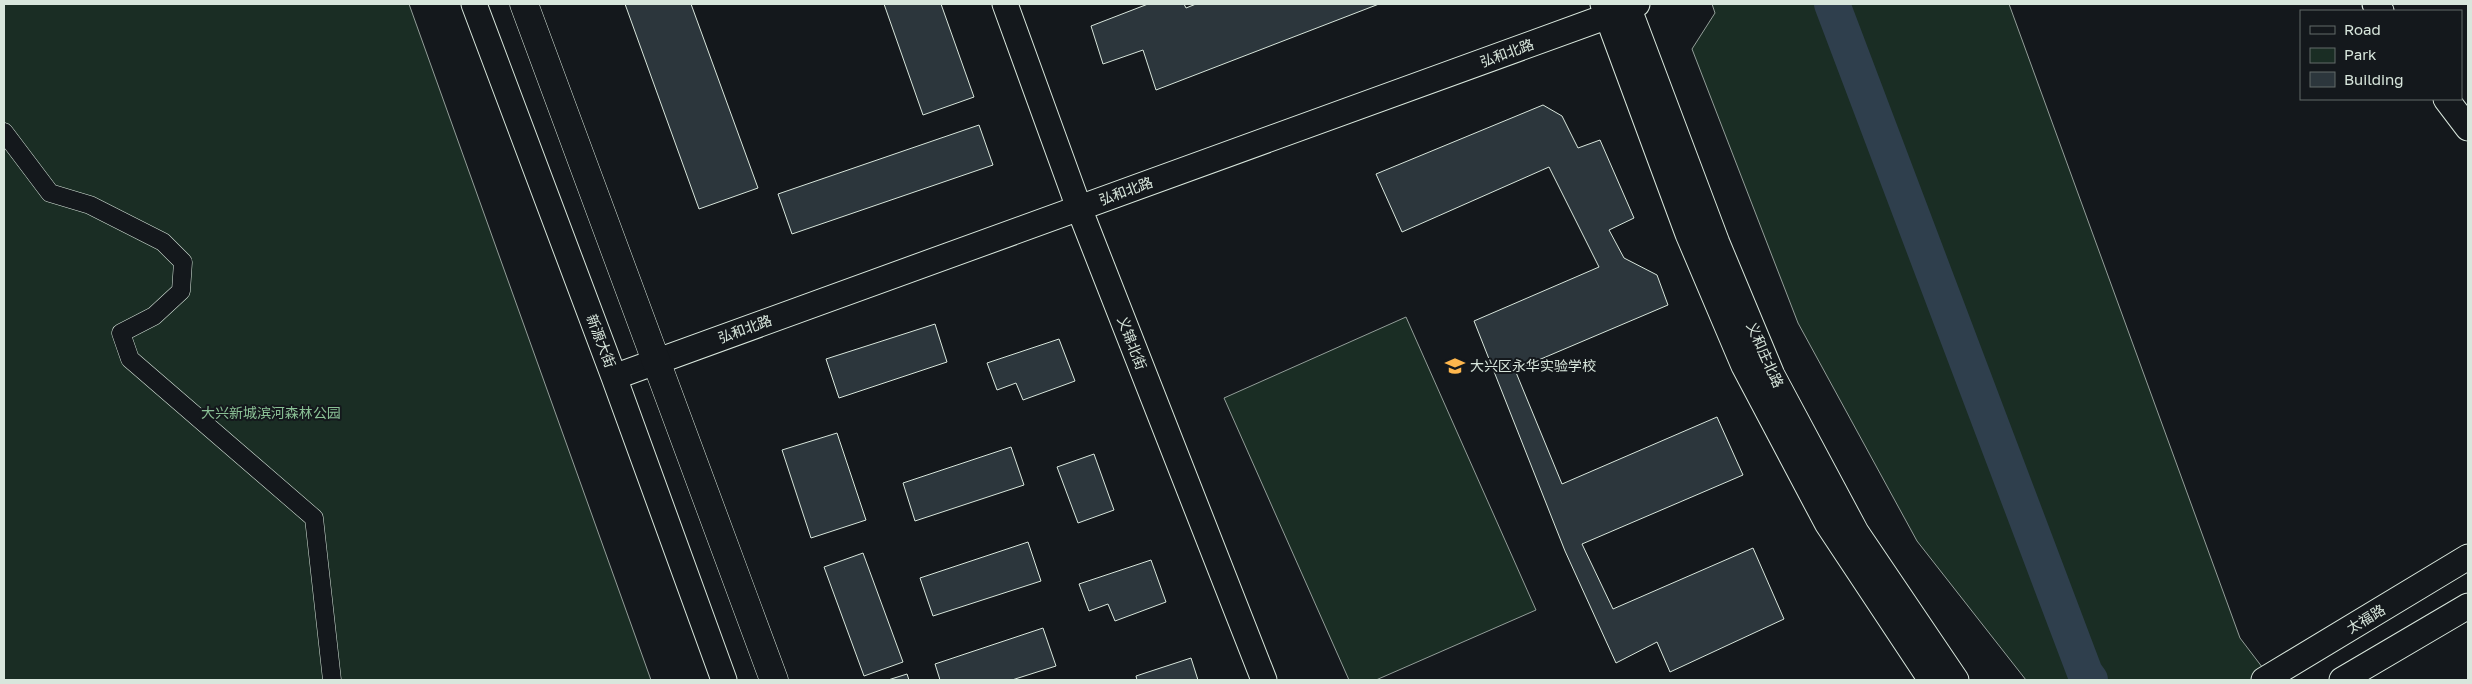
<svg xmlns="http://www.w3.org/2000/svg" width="2472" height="684" font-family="'Golos Text','Noto Sans SC',sans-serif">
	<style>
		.green { fill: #1a2d24; stroke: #939e99 }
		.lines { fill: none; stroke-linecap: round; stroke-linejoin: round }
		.river { stroke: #2f3f4d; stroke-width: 36 }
		.building { fill: #2c363c; stroke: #d8e6dc }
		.street-casing { stroke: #d8e6dc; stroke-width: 19 }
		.secondary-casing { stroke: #d8e6dc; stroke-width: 27 }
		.primary-casing { stroke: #d8e6dc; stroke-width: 29 }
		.street { stroke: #14181c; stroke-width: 18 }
		.secondary { stroke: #14181c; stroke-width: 25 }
		.primary { stroke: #14181c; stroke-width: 28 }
		.labels { text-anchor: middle; stroke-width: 4; stroke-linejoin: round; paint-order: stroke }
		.street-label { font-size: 14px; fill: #d8e6dc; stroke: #14181c }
		.poi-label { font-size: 14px; fill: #d8e6dc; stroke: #14181c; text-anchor: start }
		.park-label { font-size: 14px; fill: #8ac095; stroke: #14181c }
	</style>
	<rect width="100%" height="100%" fill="#14181c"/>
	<path class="green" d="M 4,4 L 409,4 L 651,680 L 4,680 Z
		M 1712,4 L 2009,4 L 2240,638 L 2272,680 L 2026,680 L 1917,541 L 1798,323 L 1692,49 L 1715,13 Z
		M 1406,317 L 1536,610 L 1376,680 L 1349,680 L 1224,398 Z"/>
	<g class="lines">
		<path class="river" d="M 1832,4 L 2085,673 L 2090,680"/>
	</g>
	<path class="building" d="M 625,4 L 691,4 L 758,188 L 699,209 Z
		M 884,4 L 941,4 L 974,97 L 923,115 Z
		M 1148,4 L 1184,4 L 1186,8 L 1196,4 L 1379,4 L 1156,90 L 1143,50 L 1103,64 L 1091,26 Z
		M 1543,105 L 1562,116 L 1578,148 L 1600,140 L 1634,218 L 1609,230 L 1624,258 L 1657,275 L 1668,305 L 1515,370 L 1562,484 L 1717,417 L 1743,475 L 1582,544 L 1613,609 L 1753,548 L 1784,619 L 1670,672 L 1657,642 L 1616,663 L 1565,551 L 1474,321 L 1599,267 L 1549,167 L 1402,232 L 1376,174 Z
		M 979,125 L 993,165 L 792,234 L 778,194 Z
		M 935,324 L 947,362 L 839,398 L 826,359 Z
		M 1059,339 L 1075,381 L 1023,400 L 1016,383 L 997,390 L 987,363 Z
		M 837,433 L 866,520 L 811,538 L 782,450 Z
		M 1011,447 L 1024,485 L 915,521 L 903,483 Z
		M 1094,454 L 1114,510 L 1078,523 L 1057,467 Z
		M 1028,542 L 1041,581 L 933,616 L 920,578 Z
		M 863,553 L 903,662 L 864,676 L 824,567 Z
		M 1151,560 L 1166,602 L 1115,621 L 1108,604 L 1089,611 L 1079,584 Z
		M 1043,628 L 1056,666 L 1012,680 L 940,680 L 935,664 Z
		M 1191,658 L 1198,680 L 1137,680 L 1136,676 Z
		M 907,674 L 909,680 L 888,680 Z"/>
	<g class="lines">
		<defs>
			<path id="street" d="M 4,132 L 50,193 L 90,205 L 163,242 L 183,262 L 181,291 L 154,316 L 121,333 L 130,359 L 314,518 L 332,680"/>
			<path id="secondary" d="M 474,4 L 614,377 L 724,680
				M 1005,4 L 1079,208 L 1264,680
				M 1603,4 L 1688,234 L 1744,366 L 1827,523 L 1931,680
				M 1627,4 L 1717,243 L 1772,375 L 1856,532 L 1956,680
				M 2375,4 L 2381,11
				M 2446,99 L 2468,128
				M 614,377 L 1608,16 L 1637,4
				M 2264,680 L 2468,557
				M 2342,680 L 2468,606"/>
			<path id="primary" d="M 524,4 L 774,680"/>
		</defs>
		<use href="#street" class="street-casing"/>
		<use href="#secondary" class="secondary-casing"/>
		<use href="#primary" class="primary-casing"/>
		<use href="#street" class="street"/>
		<use href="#secondary" class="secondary"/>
		<use href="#primary" class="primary"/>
	</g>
	<defs>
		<symbol id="school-bare" viewBox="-9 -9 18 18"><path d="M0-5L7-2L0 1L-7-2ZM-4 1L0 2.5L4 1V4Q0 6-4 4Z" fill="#ffb74d" stroke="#14181c" stroke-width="2.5" paint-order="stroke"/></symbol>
	</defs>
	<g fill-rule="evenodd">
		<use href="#school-bare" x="1441" y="352" width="28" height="28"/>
	</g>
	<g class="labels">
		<g class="street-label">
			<text transform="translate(1507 53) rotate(-20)" y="5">弘和北路</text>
			<text transform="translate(1126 191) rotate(-20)" y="5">弘和北路</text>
			<text transform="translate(745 329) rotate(-20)" y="5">弘和北路</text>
			<text transform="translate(601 341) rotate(69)" y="5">新源大街</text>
			<text transform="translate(1132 343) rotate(69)" y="5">义锦北街</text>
			<text transform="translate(1765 355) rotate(66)" y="5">义和庄北路</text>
			<text transform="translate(2366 619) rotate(-31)" y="5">太福路</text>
		</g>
		<g class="poi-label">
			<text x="1470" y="371">大兴区永华实验学校</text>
		</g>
		<g class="park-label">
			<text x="271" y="418">大兴新城滨河森林公园</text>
		</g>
	</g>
	<rect width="2472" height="684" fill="none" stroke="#d8e6dc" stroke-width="10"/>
	<rect x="2300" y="10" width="162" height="90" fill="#14181c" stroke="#626a69"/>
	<rect x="2310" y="26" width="25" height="8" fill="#14181c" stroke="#626a69"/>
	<text x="2344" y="35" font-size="15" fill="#d8e6dc">Road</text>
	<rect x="2310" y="48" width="25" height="15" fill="#1a2d24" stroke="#626a69"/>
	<text x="2344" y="60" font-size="15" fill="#d8e6dc">Park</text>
	<rect x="2310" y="72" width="25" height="15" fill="#2c363c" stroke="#626a69"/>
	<text x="2344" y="85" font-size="15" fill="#d8e6dc">Building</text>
</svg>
